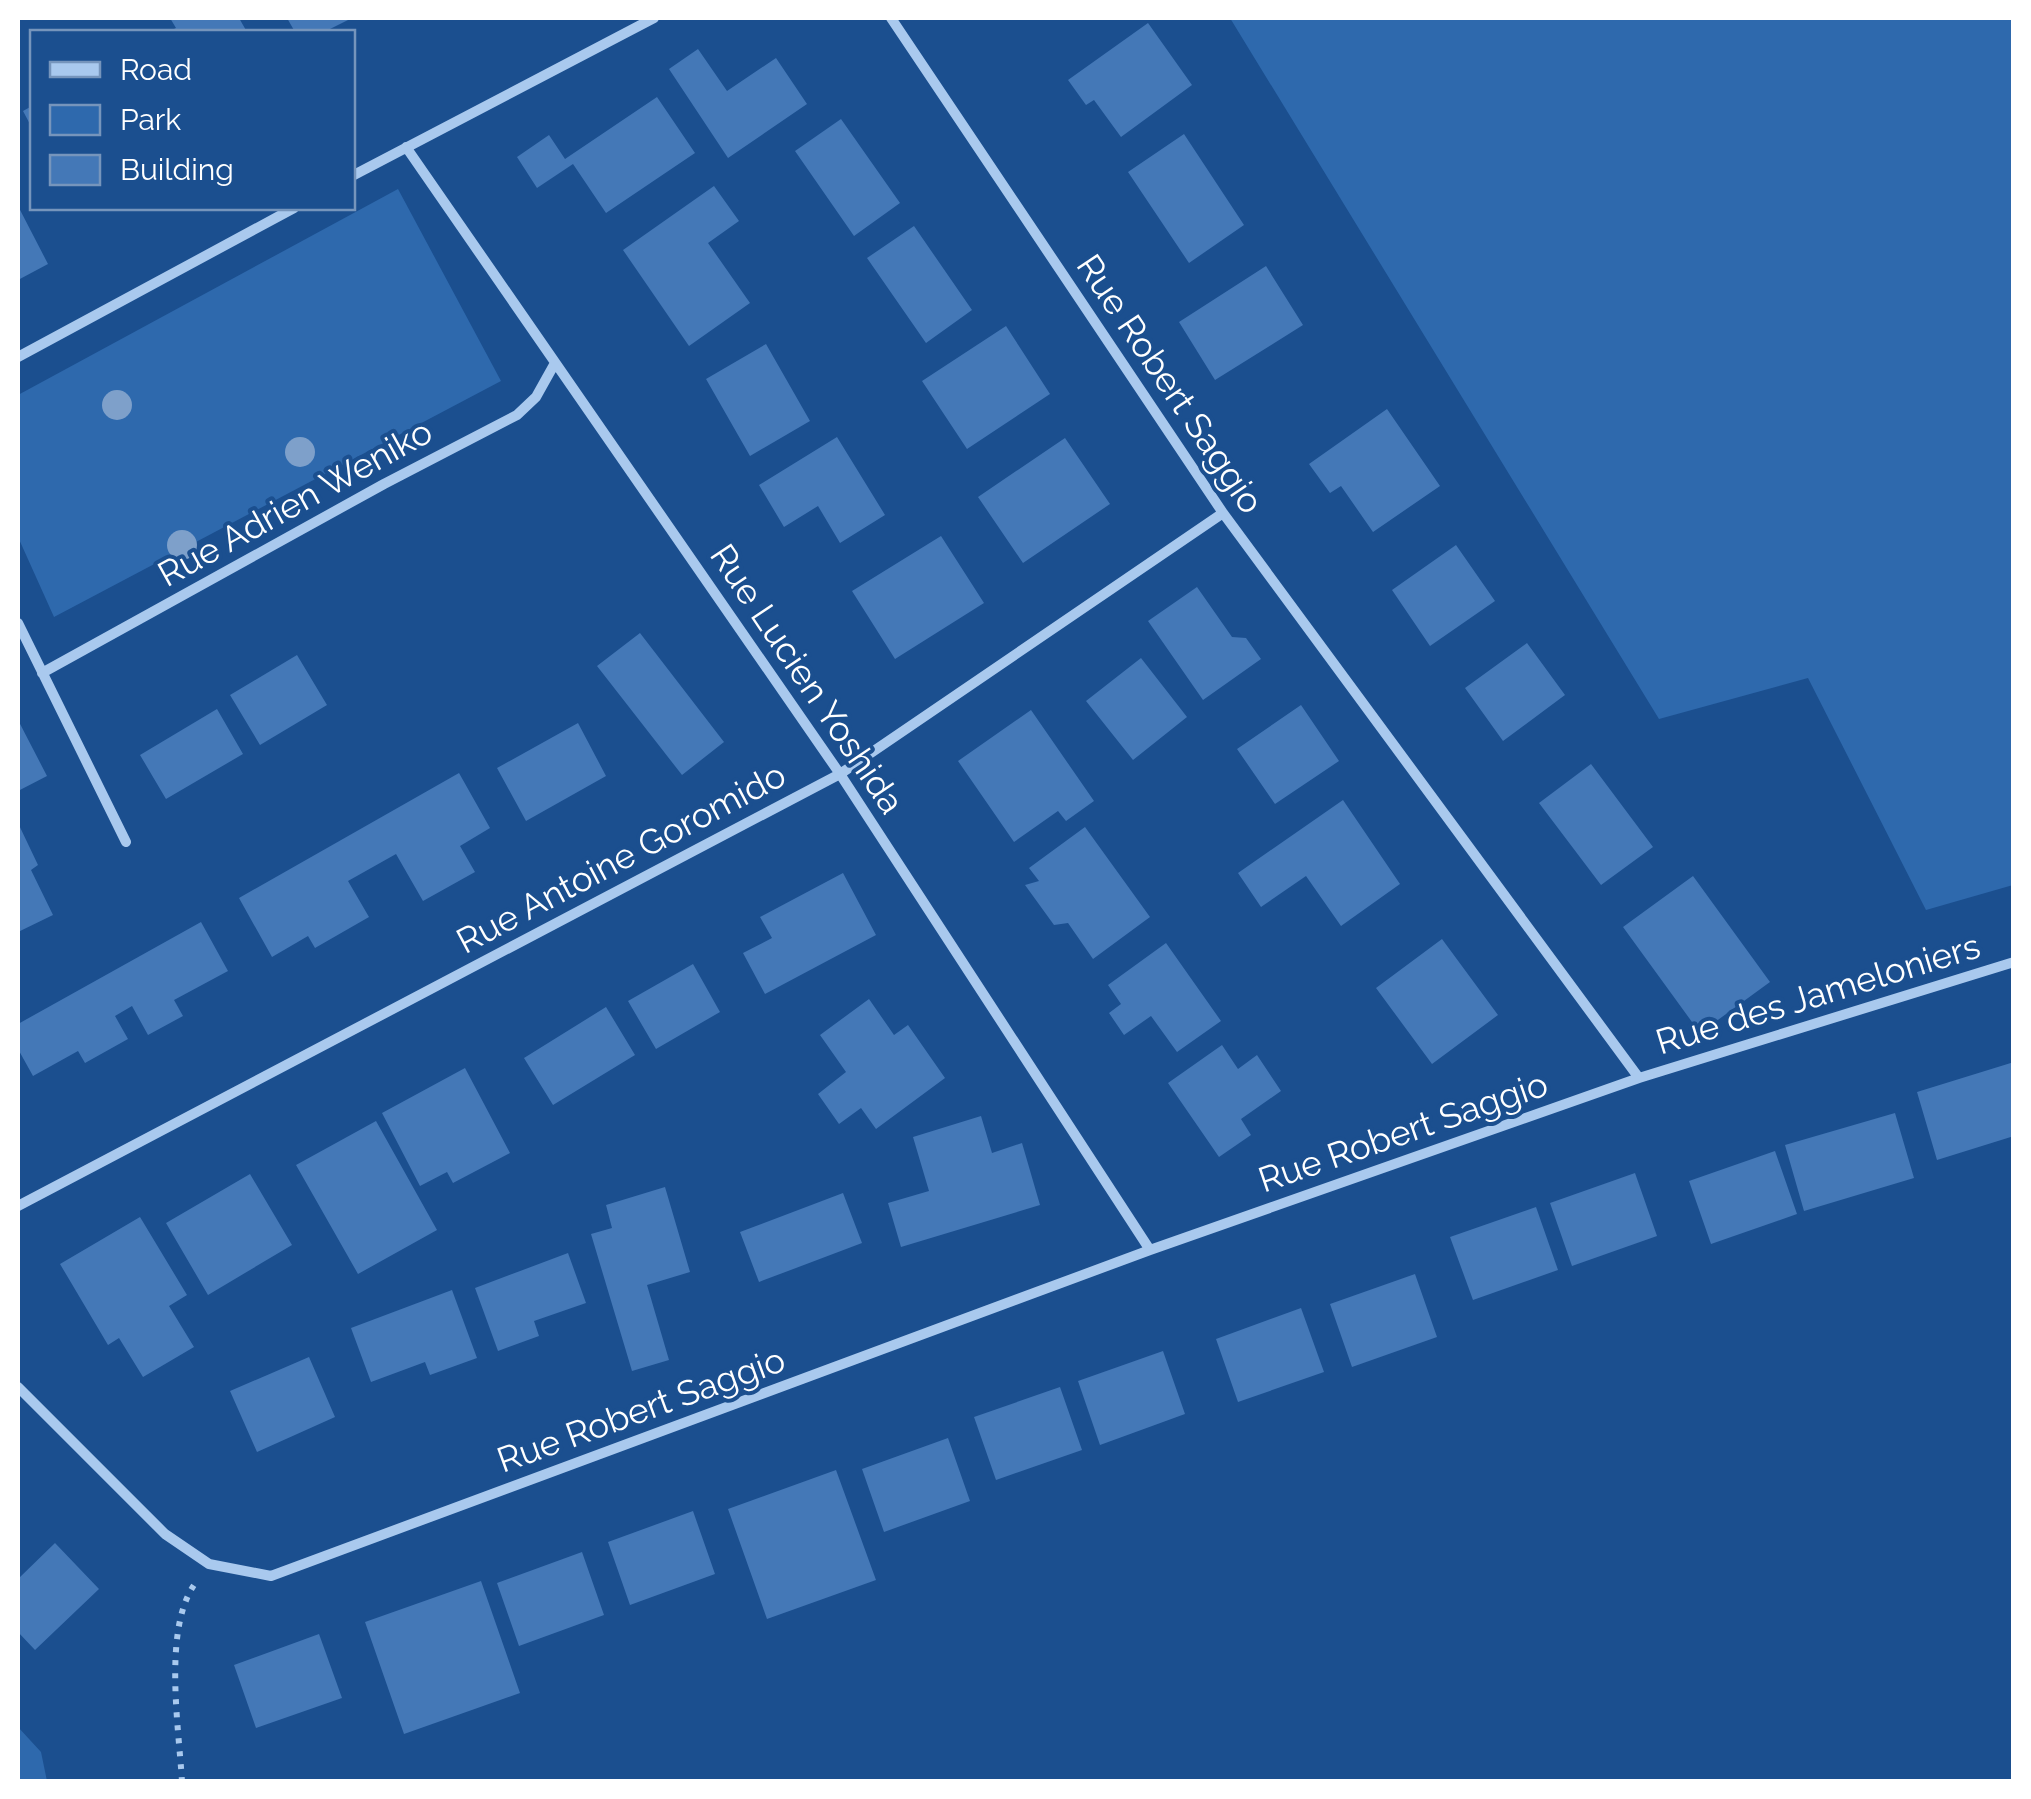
<svg xmlns="http://www.w3.org/2000/svg" width="2031" height="1799" font-family="Raleway,sans-serif">
	<style>
		.green { fill: #2e69ad }
		.building { fill: #4478b7 }
		.lines { fill: none; stroke-linecap: round; stroke-linejoin: round }
		.path { stroke: #a9c9ee; stroke-width: 6; stroke-dasharray: 5 8; stroke-linecap: butt }
		.minor { stroke: #a9c9ee; stroke-width: 10 }
		.tree { fill: #7ea0ca }
		.labels { text-anchor: middle; stroke-width: 8; stroke-linejoin: round; paint-order: stroke }
		.street-label { font-size: 35px; fill: #fff; stroke: #1b4f8f }
	</style>
	<rect width="100%" height="100%" fill="#1b4f8f"/>
	<path class="green" d="M 1230,18 L 2013,18 L 2013,885 L 1926,910 L 1808,678 L 1659,719 Z
		M 398,189 L 501,381 L 54,617 L 18,537 L 18,395 Z
		M 18,1727 L 41,1752 L 47,1781 L 18,1781 Z"/>
	<path class="building" d="M 170,18 L 239,18 L 247,32 L 168,32 L 176,28 Z
		M 287,18 L 352,18 L 324,32 L 295,32 Z
		M 1148,23 L 1192,85 L 1121,137 L 1094,100 L 1086,105 L 1068,80 Z
		M 698,49 L 727,91 L 776,58 L 807,104 L 728,158 L 669,69 Z
		M 657,97 L 695,153 L 606,213 L 573,164 L 537,188 L 517,157 L 549,135 L 565,159 Z
		M 32,106 L 32,128 L 23,111 Z
		M 841,119 L 900,203 L 854,236 L 795,151 Z
		M 1184,134 L 1244,225 L 1189,263 L 1128,172 Z
		M 714,186 L 739,221 L 708,243 L 750,303 L 689,346 L 623,250 Z
		M 18,206 L 48,264 L 18,280 Z
		M 914,226 L 972,310 L 926,343 L 867,258 Z
		M 1266,266 L 1303,325 L 1215,380 L 1179,322 Z
		M 1006,326 L 1050,394 L 967,449 L 922,381 Z
		M 766,344 L 810,421 L 750,456 L 706,379 Z
		M 1387,409 L 1440,486 L 1373,532 L 1341,486 L 1330,493 L 1309,464 Z
		M 837,437 L 885,515 L 840,543 L 818,506 L 784,527 L 759,485 Z
		M 1065,438 L 1110,504 L 1023,563 L 978,497 Z
		M 941,536 L 984,603 L 895,659 L 852,591 Z
		M 1456,545 L 1495,601 L 1430,646 L 1392,590 Z
		M 1197,587 L 1232,637 L 1246,638 L 1261,659 L 1203,700 L 1148,621 Z
		M 640,633 L 724,742 L 682,775 L 597,666 Z
		M 1527,643 L 1565,695 L 1503,741 L 1465,688 Z
		M 297,655 L 327,705 L 260,745 L 230,695 Z
		M 1141,658 L 1187,717 L 1133,760 L 1086,701 Z
		M 1301,705 L 1339,761 L 1275,804 L 1237,749 Z
		M 217,709 L 243,754 L 166,799 L 140,755 Z
		M 1031,710 L 1094,801 L 1066,821 L 1058,811 L 1014,842 L 958,761 Z
		M 18,720 L 47,776 L 18,791 Z
		M 578,723 L 606,776 L 526,821 L 497,768 Z
		M 1591,764 L 1653,847 L 1601,885 L 1539,803 Z
		M 459,773 L 490,828 L 460,846 L 475,872 L 423,901 L 396,854 L 348,881 L 369,917 L 315,948 L 308,936 L 272,957 L 239,898 Z
		M 1343,800 L 1400,884 L 1341,926 L 1306,876 L 1261,907 L 1238,873 Z
		M 18,823 L 38,865 L 31,870 L 53,915 L 18,932 Z
		M 1085,827 L 1150,917 L 1093,959 L 1068,923 L 1054,925 L 1025,885 L 1039,881 L 1029,868 Z
		M 843,873 L 876,935 L 765,994 L 743,953 L 772,938 L 760,917 Z
		M 1693,876 L 1770,982 L 1700,1033 L 1623,927 Z
		M 201,922 L 228,971 L 174,1000 L 183,1016 L 148,1035 L 132,1006 L 115,1016 L 128,1039 L 85,1063 L 78,1051 L 33,1076 L 18,1049 L 18,1024 Z
		M 1442,939 L 1498,1015 L 1432,1064 L 1376,988 Z
		M 1166,943 L 1221,1021 L 1177,1052 L 1151,1016 L 1124,1035 L 1109,1013 L 1121,1004 L 1108,985 Z
		M 693,964 L 720,1012 L 656,1049 L 628,1001 Z
		M 869,999 L 894,1035 L 908,1025 L 945,1078 L 876,1129 L 861,1108 L 839,1124 L 818,1094 L 846,1072 L 820,1035 Z
		M 606,1007 L 635,1055 L 553,1105 L 524,1058 Z
		M 1222,1045 L 1238,1069 L 1257,1055 L 1281,1091 L 1241,1119 L 1251,1135 L 1219,1157 L 1168,1083 Z
		M 2014,1062 L 2014,1136 L 1937,1160 L 1917,1092 Z
		M 465,1068 L 510,1153 L 453,1183 L 447,1172 L 420,1186 L 382,1113 Z
		M 1895,1113 L 1914,1178 L 1804,1211 L 1785,1145 Z
		M 981,1116 L 992,1153 L 1022,1143 L 1040,1205 L 901,1247 L 888,1203 L 929,1191 L 913,1137 Z
		M 376,1121 L 437,1230 L 358,1274 L 296,1165 Z
		M 1775,1151 L 1797,1214 L 1711,1244 L 1689,1181 Z
		M 1635,1173 L 1657,1236 L 1572,1266 L 1550,1203 Z
		M 250,1174 L 292,1245 L 208,1295 L 166,1223 Z
		M 665,1187 L 690,1272 L 647,1285 L 669,1360 L 632,1371 L 591,1234 L 612,1228 L 606,1205 Z
		M 843,1193 L 862,1243 L 759,1282 L 740,1232 Z
		M 1536,1207 L 1558,1270 L 1473,1300 L 1450,1237 Z
		M 140,1217 L 187,1295 L 169,1306 L 194,1347 L 143,1377 L 119,1338 L 108,1345 L 60,1264 Z
		M 568,1253 L 586,1303 L 534,1321 L 539,1336 L 498,1351 L 475,1288 Z
		M 1415,1274 L 1437,1337 L 1352,1367 L 1330,1304 Z
		M 452,1290 L 477,1358 L 430,1375 L 425,1362 L 371,1382 L 351,1328 Z
		M 1301,1308 L 1324,1372 L 1238,1402 L 1216,1339 Z
		M 1163,1351 L 1185,1414 L 1100,1445 L 1078,1381 Z
		M 309,1357 L 335,1417 L 257,1452 L 230,1391 Z
		M 1060,1387 L 1082,1450 L 996,1480 L 974,1417 Z
		M 948,1438 L 970,1501 L 884,1532 L 862,1469 Z
		M 836,1470 L 876,1580 L 767,1619 L 728,1509 Z
		M 693,1511 L 715,1574 L 630,1605 L 608,1542 Z
		M 55,1543 L 99,1589 L 35,1650 L 18,1632 L 18,1579 Z
		M 582,1552 L 604,1615 L 519,1646 L 497,1583 Z
		M 481,1581 L 520,1693 L 404,1734 L 365,1622 Z
		M 319,1634 L 342,1698 L 256,1728 L 234,1665 Z"/>
	<g class="lines">
		<path class="path" d="M 182,1782 C 179,1728 163,1631 194,1585"/>
		<path class="minor" d="M 891,18 L 1223,513 L 1639,1078
			M 406,147 L 840,774 L 1150,1250
			M 352,176 L 654,18
			M 18,357 L 294,208
			M 18,623 L 126,842
			M 42,673 L 384,484 L 517,415 L 536,397 L 555,363
			M 18,1206 L 840,774 L 1223,513
			M 18,1387 L 165,1534 L 209,1564 L 271,1576 L 1150,1250 L 1639,1078 L 2014,962"/>
	</g>
	<g class="tree">
		<circle cx="117" cy="405" r="15"/>
		<circle cx="300" cy="452" r="15"/>
		<circle cx="182" cy="545" r="15"/>
	</g>
	<g class="labels">
		<g class="street-label">
			<text transform="translate(1170 384) rotate(56)" y="12">Rue Robert Saggio</text>
			<text transform="translate(295 503) rotate(-29)" y="12">Rue Adrien Weniko</text>
			<text transform="translate(807 679) rotate(56)" y="12">Rue Lucien Yoshida</text>
			<text transform="translate(621 858) rotate(-28)" y="12">Rue Antoine Goromido</text>
			<text transform="translate(1818 994) rotate(-17)" y="12">Rue des Jameloniers</text>
			<text transform="translate(1403 1132) rotate(-19)" y="12">Rue Robert Saggio</text>
			<text transform="translate(641 1410) rotate(-20)" y="12">Rue Robert Saggio</text>
		</g>
	</g>
	<rect width="2031" height="1799" fill="none" stroke="#ffffff" stroke-width="40"/>
	<rect x="30" y="30" width="325" height="180" fill="#1b4f8f" stroke="#7695bc" stroke-width="2.5"/>
	<rect x="50" y="62" width="50" height="15" fill="#a9c9ee" stroke="#7695bc" stroke-width="2.5"/>
	<text x="120" y="80" font-size="30" fill="#ffffff">Road</text>
	<rect x="50" y="105" width="50" height="30" fill="#2e69ad" stroke="#7695bc" stroke-width="2.5"/>
	<text x="120" y="130" font-size="30" fill="#ffffff">Park</text>
	<rect x="50" y="155" width="50" height="30" fill="#4478b7" stroke="#7695bc" stroke-width="2.5"/>
	<text x="120" y="180" font-size="30" fill="#ffffff">Building</text>
</svg>
